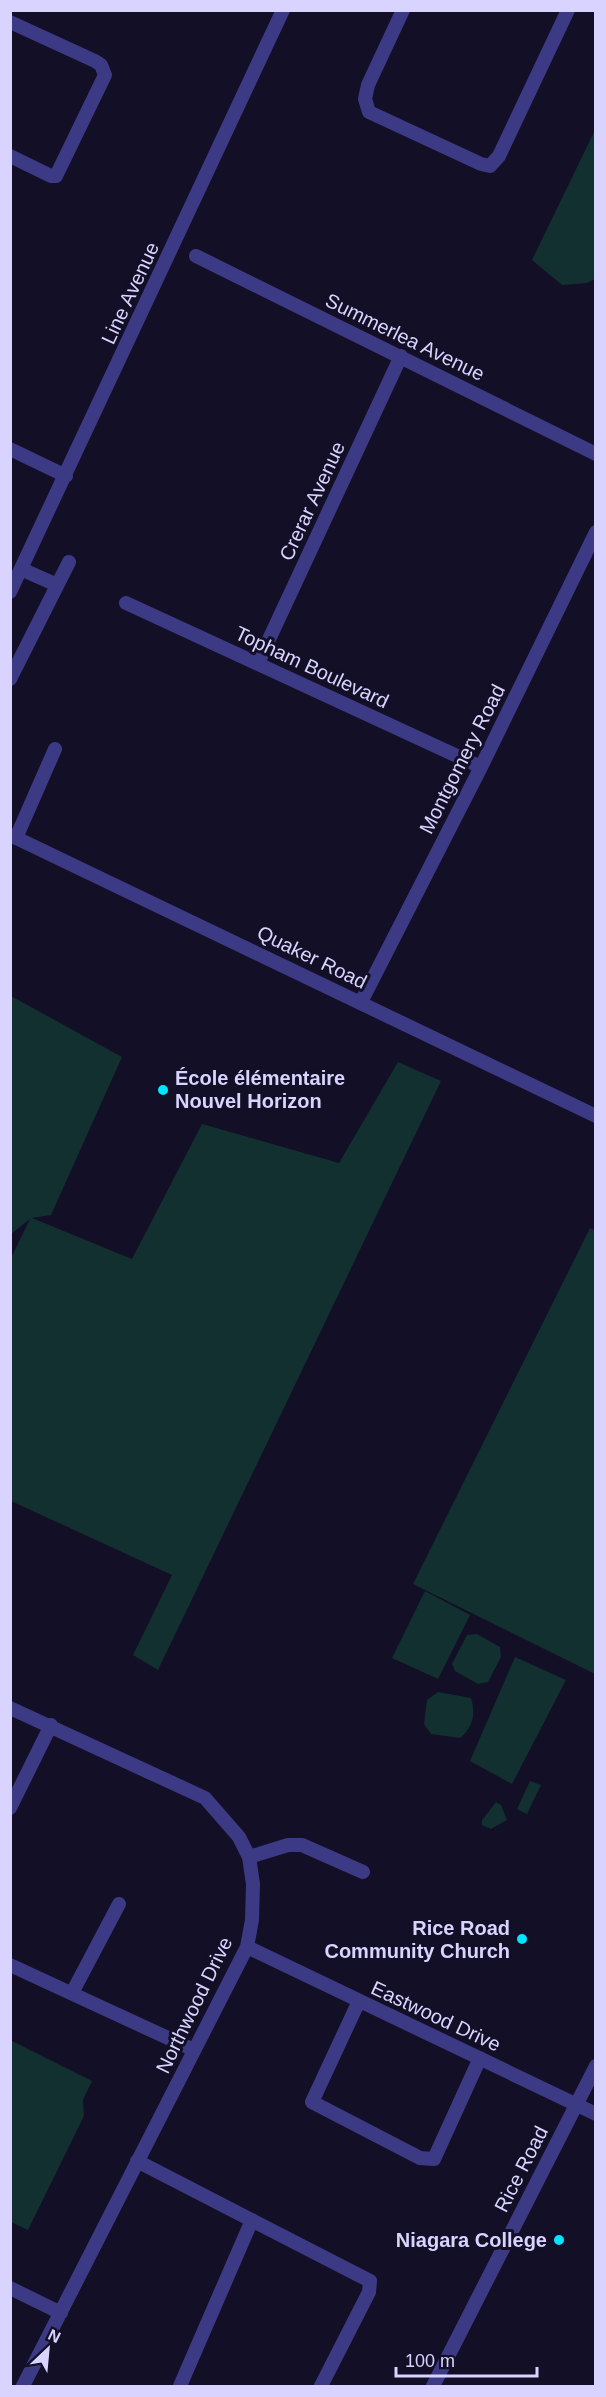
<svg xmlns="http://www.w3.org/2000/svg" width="606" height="2397" font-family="Helvetica,sans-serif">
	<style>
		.green { fill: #12302f }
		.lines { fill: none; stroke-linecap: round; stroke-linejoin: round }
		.minor { stroke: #3d3a85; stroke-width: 14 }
		.poi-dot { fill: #00e5ff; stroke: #130f26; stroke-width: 2 }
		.labels { text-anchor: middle; stroke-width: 6; stroke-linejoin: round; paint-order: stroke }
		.street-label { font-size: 20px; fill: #d9d4ff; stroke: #130f26 }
		.poi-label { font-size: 20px; font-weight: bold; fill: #d9d4ff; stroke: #130f26; text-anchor: end }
	</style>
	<rect width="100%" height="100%" fill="#130f26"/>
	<path class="green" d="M 595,130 L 595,279 L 587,283 L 562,285 L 532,260 Z
		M 11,996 L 122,1057 L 51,1215 L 32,1218 L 132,1259 L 202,1124 L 339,1163 L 398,1062 L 441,1081 L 158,1670 L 133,1655 L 172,1575 L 11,1501 L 11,1258 L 30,1219 L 11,1234 Z
		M 590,1228 L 596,1231 L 595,1674 L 413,1584 Z
		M 425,1591 L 470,1615 L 438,1679 L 392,1658 Z
		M 477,1634 L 500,1647 L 501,1657 L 488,1682 L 478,1684 L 455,1671 L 452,1664 L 467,1635 Z
		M 515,1657 L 566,1680 L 512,1784 L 470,1761 Z
		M 438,1692 L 471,1698 C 476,1714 473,1727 460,1738 L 431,1734 L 424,1724 L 427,1700 Z
		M 530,1781 L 541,1785 L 527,1814 L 517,1809 Z
		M 496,1802 L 501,1805 L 507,1820 L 491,1829 L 482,1825 L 482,1820 Z
		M 10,2040 L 92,2081 L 83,2100 L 84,2116 L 28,2230 L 11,2222 Z"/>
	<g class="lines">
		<path class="minor" d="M 403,10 L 368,85 L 365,99 L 369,112 L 481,164 L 490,166 L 499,156 L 568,10
			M 10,22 L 95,61 L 101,65 L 105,75 L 56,176 L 51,176 L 10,156
			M 196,256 L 596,454
			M 10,449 L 66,476
			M 21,569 L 57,585
			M 10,592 L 283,10
			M 126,603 L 481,767
			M 258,663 L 401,356
			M 10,679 L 69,562
			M 10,835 L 596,1116
			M 16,838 L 55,749
			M 361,1002 L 481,767 L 596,532
			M 10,1708 L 205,1798 L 239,1837 L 249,1857 L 253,1884 L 252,1920 L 247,1947 L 23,2386
			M 10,1808 L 51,1725
			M 249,1857 L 288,1845 L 302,1845 L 363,1872
			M 247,1947 L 596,2114
			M 10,1965 L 194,2050
			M 72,1993 L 119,1904
			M 359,2001 L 312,2102 L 420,2158 L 434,2159 L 480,2058
			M 137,2161 L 370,2281 L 369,2292 L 321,2386
			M 10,2288 L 61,2313
			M 180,2386 L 252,2220
			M 433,2386 L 596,2066"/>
	</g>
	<g class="poi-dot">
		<circle cx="163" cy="1090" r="6"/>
		<circle cx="522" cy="1939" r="6"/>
		<circle cx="559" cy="2240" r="6"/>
	</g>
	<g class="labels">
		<g class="street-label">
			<text transform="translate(130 293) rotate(-65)" y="7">Line Avenue</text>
			<text transform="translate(405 337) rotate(26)" y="7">Summerlea Avenue</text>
			<text transform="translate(312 501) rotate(-65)" y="7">Crerar Avenue</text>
			<text transform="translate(312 667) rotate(25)" y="7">Topham Boulevard</text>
			<text transform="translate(462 759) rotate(-63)" y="7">Montgomery Road</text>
			<text transform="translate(312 957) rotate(26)" y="7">Quaker Road</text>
			<text transform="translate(194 2005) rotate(-64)" y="7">Northwood Drive</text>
			<text transform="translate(436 2016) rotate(25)" y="7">Eastwood Drive</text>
			<text transform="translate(521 2169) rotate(-63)" y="7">Rice Road</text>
		</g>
		<g class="poi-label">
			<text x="175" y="1085" text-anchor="start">École élémentaire<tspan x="175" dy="23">Nouvel Horizon</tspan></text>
			<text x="510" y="1935">Rice Road<tspan x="510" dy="23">Community Church</tspan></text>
			<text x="547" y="2247">Niagara College</text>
		</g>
	</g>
	<rect width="606" height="2397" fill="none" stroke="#d9d4ff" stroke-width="24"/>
	<g transform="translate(48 2349) rotate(26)" stroke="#130f26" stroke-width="4.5" paint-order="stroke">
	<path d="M0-4.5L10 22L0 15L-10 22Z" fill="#d9d4ff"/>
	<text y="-9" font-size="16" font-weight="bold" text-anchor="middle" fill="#d9d4ff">N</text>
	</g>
	<path d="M396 2367v9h141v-9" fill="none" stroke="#d9d4ff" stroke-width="3"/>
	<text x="405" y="2367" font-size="18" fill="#d9d4ff" stroke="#130f26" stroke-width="4.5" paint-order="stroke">100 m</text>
</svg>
